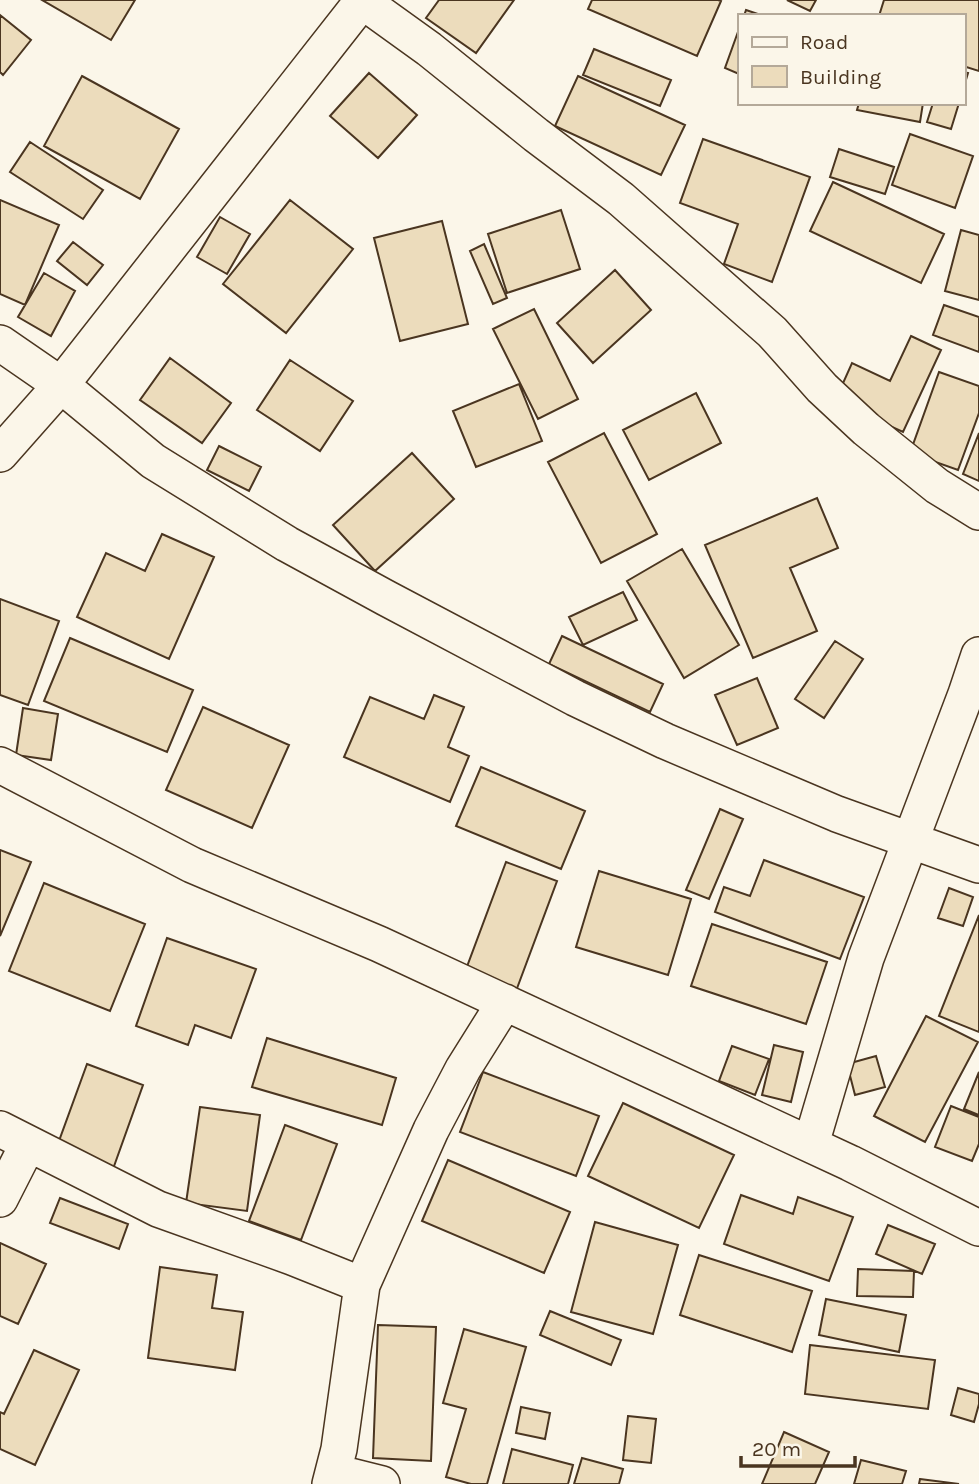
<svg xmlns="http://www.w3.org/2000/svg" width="979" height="1484" font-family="Karla,sans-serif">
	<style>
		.building { fill: #ecdcbc; stroke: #4a3520; stroke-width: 2 }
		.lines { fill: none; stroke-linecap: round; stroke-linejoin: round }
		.minor-casing { stroke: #4a3520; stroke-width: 38 }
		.minor { stroke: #fbf6e9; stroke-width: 35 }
	</style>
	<rect width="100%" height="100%" fill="#fbf6e9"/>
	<path class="building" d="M 42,0 L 135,0 L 111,40 Z
		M 439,0 L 514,0 L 476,53 L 426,18 Z
		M 592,0 L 718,0 L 721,1 L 697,56 L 588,9 Z
		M 787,0 L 816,0 L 810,11 Z
		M 884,0 L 979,0 L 979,71 L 963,66 L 963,16 L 879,16 Z
		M 746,10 L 764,16 L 744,16 Z
		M 0,15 L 31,40 L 3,75 L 0,72 Z
		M 739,29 L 739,74 L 725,68 Z
		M 594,49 L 671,80 L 660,106 L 583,75 Z
		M 963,72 L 968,73 L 963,90 Z
		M 369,73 L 417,115 L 378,158 L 330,116 Z
		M 82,76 L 179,129 L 140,199 L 44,146 Z
		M 578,76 L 685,125 L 661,175 L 555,126 Z
		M 859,103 L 923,103 L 920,122 L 857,110 Z
		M 933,103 L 959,103 L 951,129 L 927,122 Z
		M 910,134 L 973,156 L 955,208 L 892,185 Z
		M 703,139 L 810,177 L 772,282 L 724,264 L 738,224 L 680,203 Z
		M 30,142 L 103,190 L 83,219 L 10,172 Z
		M 839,149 L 894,167 L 885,194 L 830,177 Z
		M 833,182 L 944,234 L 921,283 L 810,231 Z
		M 0,200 L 59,225 L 25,305 L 0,294 Z
		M 290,200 L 353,249 L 286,333 L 223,284 Z
		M 561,210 L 580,269 L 507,293 L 488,234 Z
		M 220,217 L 250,234 L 227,274 L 197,257 Z
		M 442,221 L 468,324 L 400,341 L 374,238 Z
		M 961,230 L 979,235 L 979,300 L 945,291 Z
		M 73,242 L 103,265 L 87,285 L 57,261 Z
		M 484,244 L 507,298 L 493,304 L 470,251 Z
		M 615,270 L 651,310 L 593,363 L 557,323 Z
		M 44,273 L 75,291 L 51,336 L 18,317 Z
		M 944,305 L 979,317 L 979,352 L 933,335 Z
		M 534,309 L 578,399 L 538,419 L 493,329 Z
		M 911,336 L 941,350 L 903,432 L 835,401 L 852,363 L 890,381 Z
		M 170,358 L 231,403 L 202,443 L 140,400 Z
		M 290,360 L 353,401 L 320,451 L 257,410 Z
		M 939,372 L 979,386 L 979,413 L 958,470 L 910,453 Z
		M 519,384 L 542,441 L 476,467 L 453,411 Z
		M 696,393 L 721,443 L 649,480 L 623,430 Z
		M 604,433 L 657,534 L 601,563 L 548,462 Z
		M 979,433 L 979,481 L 963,474 Z
		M 219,446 L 261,467 L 249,491 L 207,470 Z
		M 412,453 L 454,499 L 375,571 L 333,525 Z
		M 817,498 L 838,548 L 790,568 L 817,631 L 753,658 L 705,545 Z
		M 162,534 L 214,557 L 169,659 L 77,617 L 106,553 L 145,571 Z
		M 682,549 L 739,645 L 684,678 L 627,581 Z
		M 623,592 L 637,620 L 583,645 L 569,617 Z
		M 0,599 L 59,621 L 28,705 L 0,695 Z
		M 562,636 L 663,684 L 650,712 L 549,664 Z
		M 70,638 L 193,690 L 167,752 L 44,701 Z
		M 835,641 L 863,659 L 824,718 L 795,699 Z
		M 757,678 L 778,728 L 737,745 L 715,695 Z
		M 434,695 L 464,707 L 448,747 L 469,756 L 450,802 L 344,757 L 370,697 L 424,719 Z
		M 203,707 L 289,745 L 252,828 L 166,790 Z
		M 23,708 L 58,714 L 51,760 L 16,755 Z
		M 481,767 L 585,811 L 561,869 L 456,826 Z
		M 720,809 L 743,819 L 709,899 L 686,890 Z
		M 0,850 L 31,862 L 0,936 Z
		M 764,860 L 864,897 L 840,959 L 715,912 L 724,887 L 750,896 Z
		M 506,862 L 557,881 L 516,991 L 465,972 Z
		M 599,871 L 691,899 L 668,975 L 576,947 Z
		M 44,883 L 145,924 L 110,1011 L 9,971 Z
		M 949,888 L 973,897 L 963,926 L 938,918 Z
		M 979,915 L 979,1032 L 939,1016 Z
		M 712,924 L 827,962 L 806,1024 L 691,986 Z
		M 167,938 L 256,969 L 231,1038 L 195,1025 L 188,1045 L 136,1026 Z
		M 926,1016 L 978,1042 L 925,1142 L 874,1116 Z
		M 267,1038 L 396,1078 L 382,1125 L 252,1087 Z
		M 774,1045 L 803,1052 L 791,1102 L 762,1095 Z
		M 732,1046 L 769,1059 L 755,1095 L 719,1081 Z
		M 876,1056 L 885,1087 L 855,1095 L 847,1064 Z
		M 87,1064 L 143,1085 L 108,1183 L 51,1163 Z
		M 483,1072 L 599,1116 L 576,1176 L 460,1132 Z
		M 979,1072 L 979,1115 L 964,1109 Z
		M 623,1103 L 734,1155 L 699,1228 L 588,1176 Z
		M 951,1106 L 979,1117 L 979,1144 L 972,1161 L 935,1147 Z
		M 200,1107 L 260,1115 L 247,1211 L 186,1203 Z
		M 285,1125 L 337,1144 L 301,1240 L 249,1221 Z
		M 448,1160 L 570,1212 L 544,1273 L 422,1221 Z
		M 741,1195 L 793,1214 L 798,1197 L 853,1217 L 829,1281 L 724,1244 Z
		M 60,1198 L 128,1224 L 119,1249 L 50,1223 Z
		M 595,1222 L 678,1245 L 653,1334 L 571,1312 Z
		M 888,1225 L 935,1244 L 922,1274 L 876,1254 Z
		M 0,1243 L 46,1264 L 18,1324 L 0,1316 Z
		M 699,1255 L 812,1291 L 792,1352 L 680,1315 Z
		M 160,1267 L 217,1275 L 212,1308 L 243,1312 L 235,1370 L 148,1358 Z
		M 858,1269 L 914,1271 L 913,1297 L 857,1296 Z
		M 826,1299 L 906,1315 L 899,1352 L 819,1335 Z
		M 550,1311 L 621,1340 L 611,1365 L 540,1335 Z
		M 378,1325 L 436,1327 L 431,1461 L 373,1458 Z
		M 464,1329 L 526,1347 L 487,1484 L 471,1484 L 446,1477 L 466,1409 L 443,1403 Z
		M 810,1345 L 935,1360 L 928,1409 L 805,1394 Z
		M 34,1350 L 79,1370 L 35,1465 L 0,1449 L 0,1412 L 4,1414 Z
		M 958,1388 L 979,1394 L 979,1404 L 974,1422 L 951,1415 Z
		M 521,1407 L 550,1413 L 545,1439 L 516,1433 Z
		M 628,1416 L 656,1419 L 651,1463 L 623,1460 Z
		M 784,1432 L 829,1452 L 815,1484 L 762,1484 Z
		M 512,1449 L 573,1465 L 568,1484 L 503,1484 Z
		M 582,1458 L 623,1469 L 619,1484 L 574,1484 Z
		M 861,1460 L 906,1471 L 902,1484 L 854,1484 Z
		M 920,1479 L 959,1484 L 919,1484 Z"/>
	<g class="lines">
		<defs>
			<path id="minor" d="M 361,0 L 429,49 L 536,135 L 621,199 L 772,332 L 822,388 L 866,429 L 937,486 L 979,512
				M 0,343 L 61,385 L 153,461 L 287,544 L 386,598 L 575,698 L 665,741 L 837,814 L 979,865
				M 0,454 L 61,385 L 363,0
				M 0,765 L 192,865 L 379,944 L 850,1163 L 979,1228
				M 0,1129 L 158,1209 L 292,1257 L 362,1285
				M 811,1144 L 866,958 L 966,694 L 979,655
				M 0,1199 L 28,1144
				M 334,1472 L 382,1484
				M 330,1484 L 339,1449 L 362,1285 L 431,1130 L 463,1069 L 505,1002"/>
		</defs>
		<use href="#minor" class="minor-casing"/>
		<use href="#minor" class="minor"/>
	</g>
	<rect x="738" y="14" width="228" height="91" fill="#fbf6e9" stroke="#b4a999" stroke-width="2"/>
	<rect x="752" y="37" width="35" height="10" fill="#fbf6e9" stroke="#b4a999" stroke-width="2"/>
	<text x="800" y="49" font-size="21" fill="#4a3520">Road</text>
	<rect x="752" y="66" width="35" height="21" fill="#ecdcbc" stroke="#b4a999" stroke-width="2"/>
	<text x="800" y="84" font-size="21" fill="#4a3520">Building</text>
	<path d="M741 1456v10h114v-10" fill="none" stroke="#4a3520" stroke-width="3.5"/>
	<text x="752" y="1456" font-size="21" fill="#4a3520" stroke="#fbf6e9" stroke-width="5" paint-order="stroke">20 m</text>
</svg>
